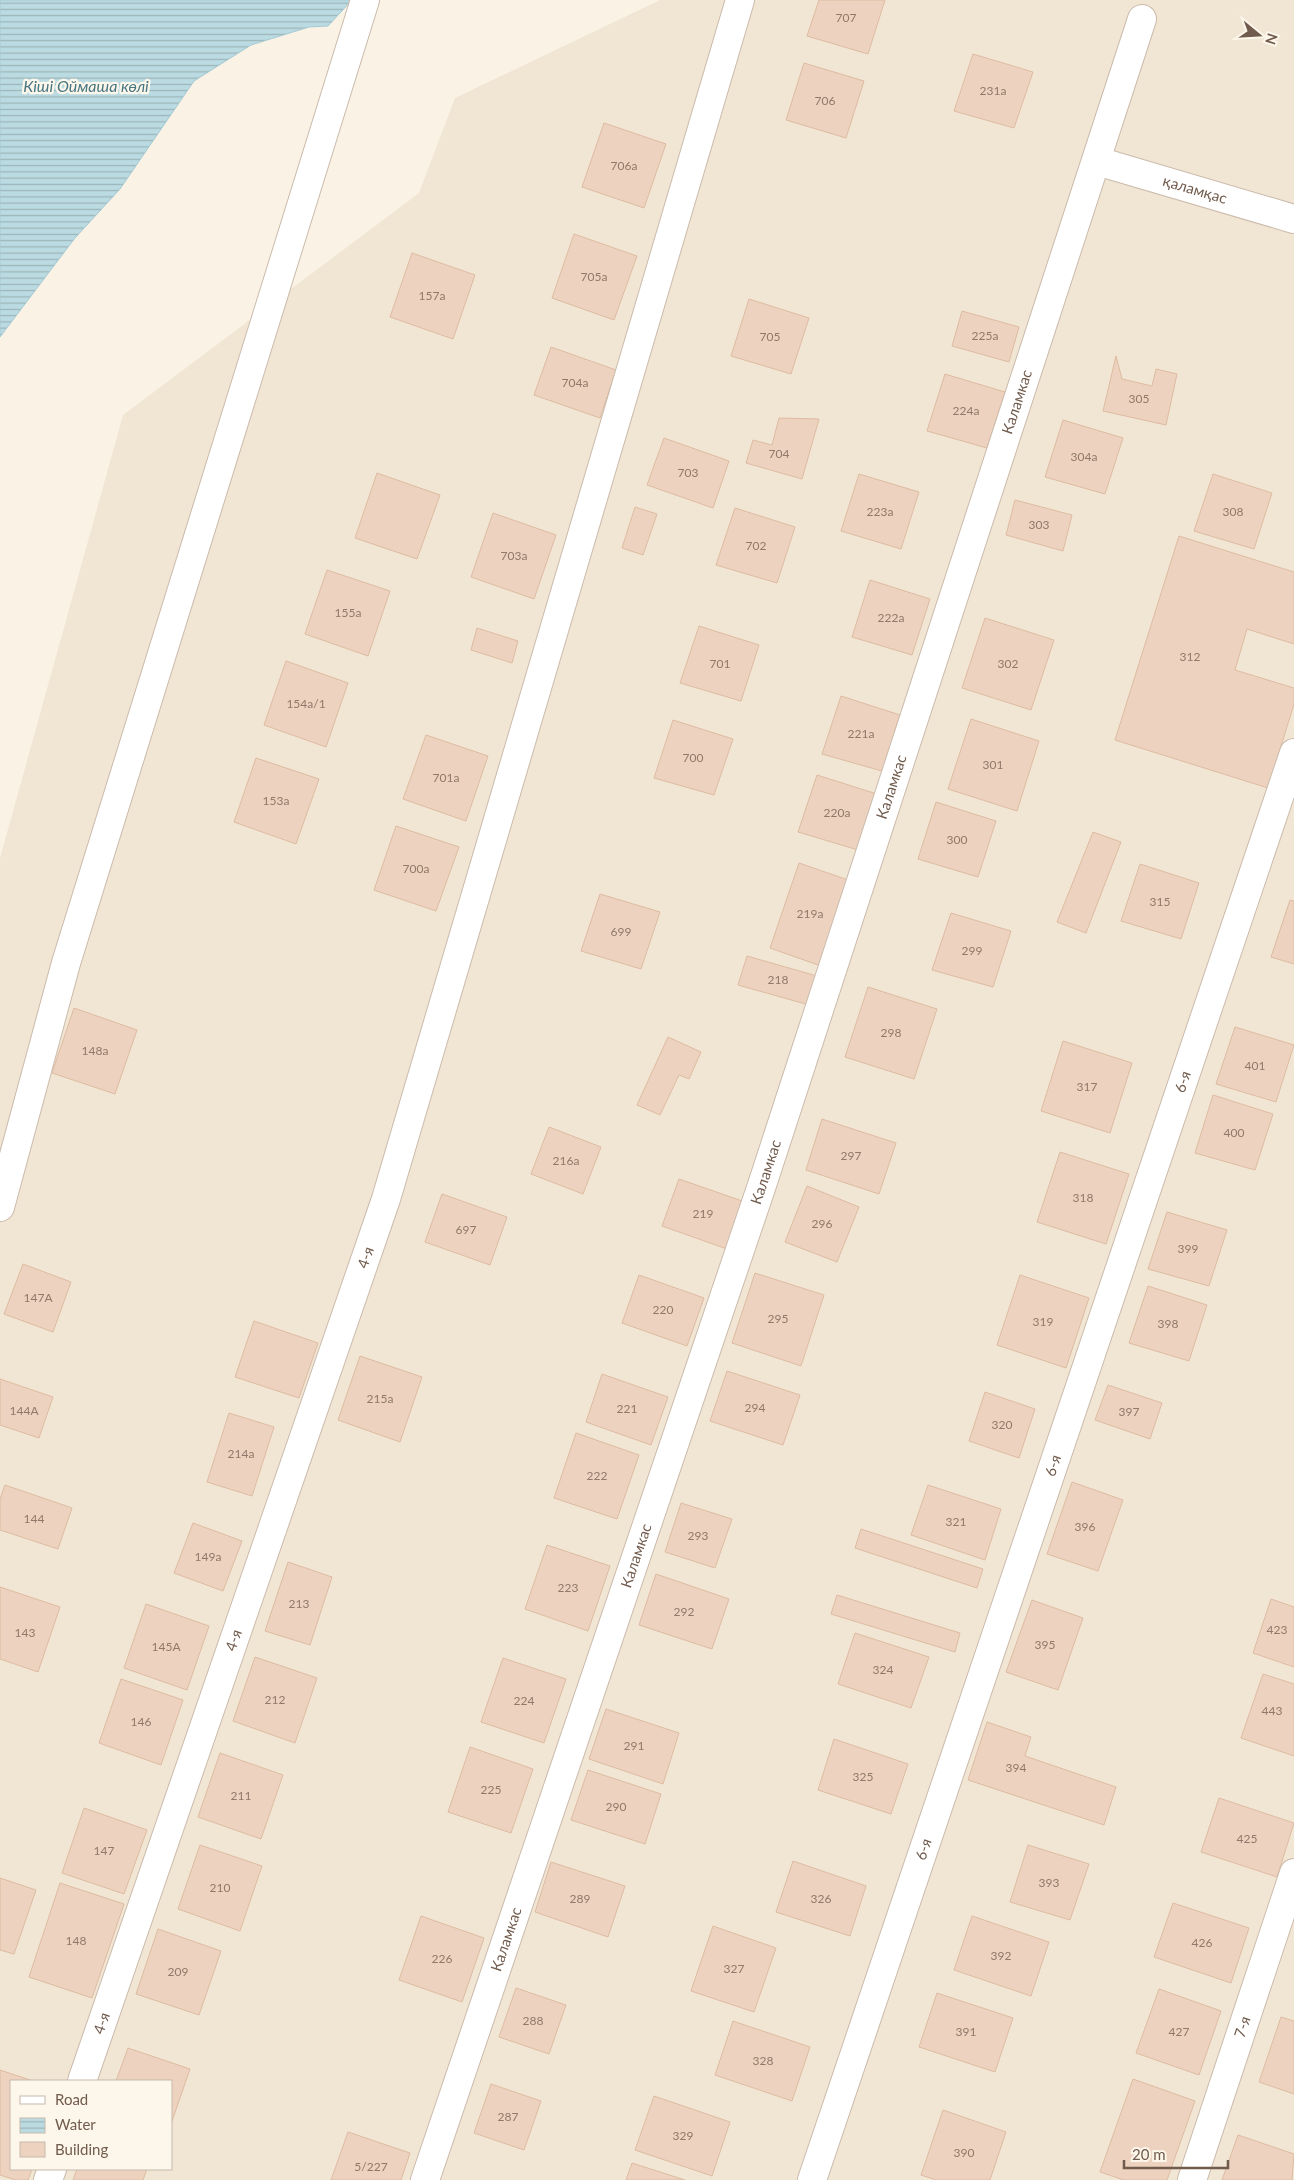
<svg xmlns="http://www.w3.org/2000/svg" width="1294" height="2180" font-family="Lato,sans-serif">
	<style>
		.residential { fill: #f1e5d4; fill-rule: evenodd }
		.water { fill: url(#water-rules); stroke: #a3c9d3 }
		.building { fill: #edd3bf; stroke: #debba1 }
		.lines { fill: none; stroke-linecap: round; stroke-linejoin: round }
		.minor-casing { stroke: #cbbbac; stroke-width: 30 }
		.minor { stroke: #fff; stroke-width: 28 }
		.labels { text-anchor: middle; stroke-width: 4.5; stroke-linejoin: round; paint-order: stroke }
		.number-label { font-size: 12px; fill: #90796a }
		.street-label { font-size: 15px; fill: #715b4d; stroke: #fdf7eb }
		.water-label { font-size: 16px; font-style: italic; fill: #487682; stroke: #fdf7eb }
	</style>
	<defs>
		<pattern id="water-rules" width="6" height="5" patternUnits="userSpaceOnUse" patternTransform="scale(1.25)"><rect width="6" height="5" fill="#bbdbe2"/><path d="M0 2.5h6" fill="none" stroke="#9cb5b9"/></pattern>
	</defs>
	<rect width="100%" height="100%" fill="#faf3e5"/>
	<path class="residential" d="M 660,0 L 1294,0 L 1294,2180 L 0,2180 L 0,858 L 123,415 L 419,193 L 455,98 ZM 11,2081 L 171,2081 L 171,2169 L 11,2169 Z"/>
	<path class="water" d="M 0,0 L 352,0 L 328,26 L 309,27 L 251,45 L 194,81 L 120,189 L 75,238 L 0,337 Z"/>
	<path class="building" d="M 819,0 L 885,0 L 868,54 L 807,36 Z
		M 973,54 L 1033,72 L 1014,128 L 954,111 Z
		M 804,63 L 864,81 L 846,138 L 786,120 Z
		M 604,123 L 666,144 L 644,208 L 582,187 Z
		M 574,234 L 637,256 L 614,320 L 552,298 Z
		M 412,253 L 475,275 L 453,339 L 390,317 Z
		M 749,299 L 809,318 L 791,374 L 731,356 Z
		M 962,311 L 1019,327 L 1009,362 L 952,346 Z
		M 551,347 L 616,370 L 600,418 L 534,395 Z
		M 1116,356 L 1122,379 L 1152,386 L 1156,369 L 1177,374 L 1166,425 L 1103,411 Z
		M 945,374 L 1005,392 L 987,448 L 927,431 Z
		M 779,418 L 819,419 L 802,479 L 746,463 L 753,440 L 772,445 Z
		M 1063,420 L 1123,438 L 1105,494 L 1045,477 Z
		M 664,438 L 729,461 L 713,508 L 647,485 Z
		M 377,473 L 440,495 L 417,559 L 355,538 Z
		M 859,474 L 919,492 L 901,549 L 841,531 Z
		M 1213,474 L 1272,493 L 1254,549 L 1194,531 Z
		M 1015,500 L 1072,515 L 1063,551 L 1006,535 Z
		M 635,507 L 657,514 L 643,555 L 622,548 Z
		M 735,508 L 795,527 L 777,583 L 716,565 Z
		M 493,513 L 556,535 L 534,599 L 471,577 Z
		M 1179,536 L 1294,572 L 1294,644 L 1247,629 L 1235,670 L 1294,688 L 1294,704 L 1268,788 L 1115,740 Z
		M 327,570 L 390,591 L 368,656 L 305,634 Z
		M 870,580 L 930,599 L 912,655 L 852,637 Z
		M 985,618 L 1054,640 L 1031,710 L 962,688 Z
		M 699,626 L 759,645 L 741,701 L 680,683 Z
		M 477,628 L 518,641 L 512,663 L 471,650 Z
		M 286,661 L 348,683 L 326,747 L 264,725 Z
		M 841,696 L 900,715 L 882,771 L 822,754 Z
		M 971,719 L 1039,741 L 1017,811 L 948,789 Z
		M 673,720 L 733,739 L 714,795 L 654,778 Z
		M 426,735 L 488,756 L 466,821 L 403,799 Z
		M 256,758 L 319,779 L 296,844 L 234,822 Z
		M 817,775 L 877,794 L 858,850 L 798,832 Z
		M 936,802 L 996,821 L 978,877 L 918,859 Z
		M 396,826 L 459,847 L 436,911 L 374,890 Z
		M 1093,832 L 1121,842 L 1086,933 L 1057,922 Z
		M 799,863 L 851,881 L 821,966 L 770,948 Z
		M 1140,864 L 1199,883 L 1181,939 L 1121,921 Z
		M 600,894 L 660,912 L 641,969 L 581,951 Z
		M 1290,900 L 1294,901 L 1294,964 L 1271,957 Z
		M 951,913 L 1011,931 L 993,987 L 932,970 Z
		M 747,956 L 817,976 L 809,1005 L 738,985 Z
		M 868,987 L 937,1009 L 914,1079 L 845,1057 Z
		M 74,1008 L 137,1030 L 115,1094 L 52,1073 Z
		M 1235,1027 L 1294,1045 L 1276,1102 L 1216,1084 Z
		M 668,1037 L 701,1052 L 689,1079 L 679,1075 L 660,1115 L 637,1105 Z
		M 1063,1041 L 1132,1063 L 1110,1133 L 1041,1111 Z
		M 1213,1095 L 1273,1114 L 1255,1170 L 1195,1153 Z
		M 822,1119 L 896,1143 L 879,1194 L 806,1170 Z
		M 549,1127 L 601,1147 L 583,1194 L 531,1174 Z
		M 1060,1152 L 1129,1174 L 1106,1244 L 1037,1222 Z
		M 679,1179 L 745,1202 L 727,1249 L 662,1226 Z
		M 807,1186 L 859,1207 L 837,1262 L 785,1242 Z
		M 442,1194 L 507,1217 L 490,1265 L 425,1242 Z
		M 1167,1212 L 1227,1230 L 1209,1286 L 1148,1269 Z
		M 23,1264 L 71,1282 L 53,1332 L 4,1314 Z
		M 755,1273 L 824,1295 L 801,1366 L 732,1343 Z
		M 639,1275 L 704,1298 L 687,1346 L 622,1323 Z
		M 1020,1275 L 1089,1298 L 1066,1368 L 997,1345 Z
		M 1148,1286 L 1207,1305 L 1189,1361 L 1129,1343 Z
		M 254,1321 L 318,1343 L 299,1398 L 235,1377 Z
		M 360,1356 L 422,1377 L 400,1442 L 338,1420 Z
		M 727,1371 L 800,1395 L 783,1445 L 710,1421 Z
		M 602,1374 L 668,1397 L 651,1445 L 586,1422 Z
		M 0,1379 L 53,1397 L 39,1438 L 0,1425 Z
		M 1108,1385 L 1162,1403 L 1150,1439 L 1095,1420 Z
		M 985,1392 L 1035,1409 L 1019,1458 L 969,1441 Z
		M 229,1413 L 274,1427 L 252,1496 L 207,1482 Z
		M 576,1433 L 639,1455 L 617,1519 L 554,1498 Z
		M 1072,1482 L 1123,1500 L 1098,1571 L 1047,1554 Z
		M 5,1485 L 72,1508 L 58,1549 L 0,1530 L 0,1499 Z
		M 928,1485 L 1001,1509 L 985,1560 L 911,1535 Z
		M 681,1503 L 732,1519 L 715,1568 L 665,1552 Z
		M 193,1523 L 242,1541 L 223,1591 L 174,1573 Z
		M 861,1529 L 983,1569 L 977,1588 L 855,1548 Z
		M 547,1545 L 610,1566 L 588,1631 L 525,1609 Z
		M 288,1562 L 332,1577 L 310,1645 L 265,1631 Z
		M 656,1574 L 729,1599 L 712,1649 L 639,1625 Z
		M 0,1587 L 60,1607 L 38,1672 L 0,1659 Z
		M 837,1595 L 960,1633 L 955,1652 L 831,1614 Z
		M 1271,1599 L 1294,1607 L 1294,1667 L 1253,1653 Z
		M 1032,1600 L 1083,1618 L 1058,1690 L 1006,1672 Z
		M 146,1604 L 209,1626 L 187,1690 L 124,1668 Z
		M 855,1633 L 929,1657 L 911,1708 L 838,1684 Z
		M 255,1657 L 317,1678 L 295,1743 L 233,1721 Z
		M 503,1658 L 566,1679 L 544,1743 L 481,1722 Z
		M 1263,1674 L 1294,1684 L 1294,1756 L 1241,1738 Z
		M 121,1679 L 183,1700 L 161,1765 L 99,1743 Z
		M 606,1709 L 679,1733 L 663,1784 L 589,1759 Z
		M 987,1722 L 1031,1737 L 1025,1756 L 1116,1787 L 1104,1825 L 968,1780 Z
		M 834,1739 L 908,1764 L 891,1814 L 818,1790 Z
		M 470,1747 L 533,1769 L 511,1833 L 448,1812 Z
		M 220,1753 L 283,1775 L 261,1839 L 198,1817 Z
		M 588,1770 L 661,1794 L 645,1844 L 571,1820 Z
		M 1219,1798 L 1294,1823 L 1277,1877 L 1201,1852 Z
		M 84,1808 L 147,1830 L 124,1894 L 62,1873 Z
		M 200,1845 L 262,1866 L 240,1931 L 178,1909 Z
		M 1028,1845 L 1089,1864 L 1070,1920 L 1010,1902 Z
		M 793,1861 L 866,1886 L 850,1936 L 776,1912 Z
		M 551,1862 L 625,1886 L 608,1937 L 535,1912 Z
		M 0,1878 L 36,1890 L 14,1954 L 0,1950 Z
		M 60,1883 L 124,1904 L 92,1998 L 29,1977 Z
		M 1173,1903 L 1249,1928 L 1231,1983 L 1154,1957 Z
		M 421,1916 L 484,1938 L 462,2002 L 399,1980 Z
		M 972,1916 L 1049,1942 L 1031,1996 L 954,1970 Z
		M 713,1926 L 776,1948 L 754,2012 L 691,1991 Z
		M 158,1929 L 221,1951 L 199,2015 L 136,1994 Z
		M 516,1988 L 566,2005 L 549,2054 L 499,2037 Z
		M 1159,1989 L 1221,2011 L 1199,2075 L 1136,2053 Z
		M 937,1993 L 1013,2018 L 995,2072 L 919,2047 Z
		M 1281,2017 L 1294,2021 L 1294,2094 L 1259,2082 Z
		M 733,2021 L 810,2047 L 792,2101 L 715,2075 Z
		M 128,2048 L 190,2069 L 171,2124 L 171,2081 L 116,2081 Z
		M 0,2070 L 33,2081 L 11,2081 L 11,2169 L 32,2169 L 28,2180 L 16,2180 L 0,2175 Z
		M 1133,2079 L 1195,2101 L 1167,2180 L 1124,2180 L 1100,2172 Z
		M 491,2084 L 541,2101 L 524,2150 L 474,2133 Z
		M 654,2096 L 730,2122 L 712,2176 L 635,2150 Z
		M 943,2110 L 1006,2132 L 990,2180 L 936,2180 L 921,2175 Z
		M 348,2132 L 410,2153 L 401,2180 L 331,2180 Z
		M 1238,2135 L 1294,2154 L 1292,2180 L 1222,2180 Z
		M 632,2163 L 685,2180 L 626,2180 Z
		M 77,2169 L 147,2169 L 143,2180 L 73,2180 Z"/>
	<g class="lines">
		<defs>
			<g id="minor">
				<path id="s1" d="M 1097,161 L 1294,219"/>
				<path d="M 0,1207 L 66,963 L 365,0"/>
				<path id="s2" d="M 82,2081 L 386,1199 L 740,0"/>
				<path d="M 48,2180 L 52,2169"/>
				<path id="s3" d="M 425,2180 L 762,1185 L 1142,19"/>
				<path id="s4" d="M 812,2180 L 1294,753"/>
				<path id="s5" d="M 1192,2180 L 1294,1873"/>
			</g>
		</defs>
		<use href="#minor" class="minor-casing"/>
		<use href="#minor" class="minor"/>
	</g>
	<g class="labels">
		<g class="number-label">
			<text x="846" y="22">707</text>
			<text x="993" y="95">231а</text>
			<text x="825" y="105">706</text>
			<text x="624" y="170">706а</text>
			<text x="594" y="281">705а</text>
			<text x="432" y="300">157а</text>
			<text x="985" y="340">225а</text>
			<text x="770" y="341">705</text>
			<text x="575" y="387">704а</text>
			<text x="1139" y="403">305</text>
			<text x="966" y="415">224а</text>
			<text x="779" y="458">704</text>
			<text x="1084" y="461">304а</text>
			<text x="688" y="477">703</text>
			<text x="880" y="516">223а</text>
			<text x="1233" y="516">308</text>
			<text x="1039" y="529">303</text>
			<text x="756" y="550">702</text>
			<text x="514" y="560">703а</text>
			<text x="348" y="617">155а</text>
			<text x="891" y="622">222а</text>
			<text x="1190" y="661">312</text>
			<text x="720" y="668">701</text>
			<text x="1008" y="668">302</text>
			<text x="306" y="708">154а/1</text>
			<text x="861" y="738">221а</text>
			<text x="693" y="762">700</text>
			<text x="993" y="769">301</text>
			<text x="446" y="782">701а</text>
			<text x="276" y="805">153а</text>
			<text x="837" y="817">220а</text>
			<text x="957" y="844">300</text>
			<text x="416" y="873">700а</text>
			<text x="1160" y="906">315</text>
			<text x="810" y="918">219а</text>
			<text x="621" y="936">699</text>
			<text x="972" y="955">299</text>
			<text x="778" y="984">218</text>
			<text x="891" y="1037">298</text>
			<text x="95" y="1055">148а</text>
			<text x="1255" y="1070">401</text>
			<text x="1087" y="1091">317</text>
			<text x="1234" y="1137">400</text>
			<text x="851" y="1160">297</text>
			<text x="566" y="1165">216а</text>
			<text x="1083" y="1202">318</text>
			<text x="703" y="1218">219</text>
			<text x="822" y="1228">296</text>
			<text x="466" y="1234">697</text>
			<text x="1188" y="1253">399</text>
			<text x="38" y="1302">147А</text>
			<text x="663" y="1314">220</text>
			<text x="778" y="1323">295</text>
			<text x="1043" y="1326">319</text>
			<text x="1168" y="1328">398</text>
			<text x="380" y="1403">215а</text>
			<text x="755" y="1412">294</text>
			<text x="627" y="1413">221</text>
			<text x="24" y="1415">144А</text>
			<text x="1129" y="1416">397</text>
			<text x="1002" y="1429">320</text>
			<text x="241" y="1458">214а</text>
			<text x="597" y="1480">222</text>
			<text x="34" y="1523">144</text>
			<text x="956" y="1526">321</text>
			<text x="1085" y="1531">396</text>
			<text x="698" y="1540">293</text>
			<text x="208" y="1561">149а</text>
			<text x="568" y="1592">223</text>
			<text x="299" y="1608">213</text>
			<text x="684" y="1616">292</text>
			<text x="1277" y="1634">423</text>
			<text x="25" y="1637">143</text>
			<text x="1045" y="1649">395</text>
			<text x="166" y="1651">145А</text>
			<text x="883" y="1674">324</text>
			<text x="275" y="1704">212</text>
			<text x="524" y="1705">224</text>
			<text x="1272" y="1715">443</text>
			<text x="141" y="1726">146</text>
			<text x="634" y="1750">291</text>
			<text x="1016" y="1772">394</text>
			<text x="863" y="1781">325</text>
			<text x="491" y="1794">225</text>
			<text x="241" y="1800">211</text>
			<text x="616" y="1811">290</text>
			<text x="1247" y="1843">425</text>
			<text x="104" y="1855">147</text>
			<text x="1049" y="1887">393</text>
			<text x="220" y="1892">210</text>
			<text x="580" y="1903">289</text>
			<text x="821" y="1903">326</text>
			<text x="76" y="1945">148</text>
			<text x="1202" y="1947">426</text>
			<text x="1001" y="1960">392</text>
			<text x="442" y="1963">226</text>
			<text x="734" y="1973">327</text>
			<text x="178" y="1976">209</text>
			<text x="533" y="2025">288</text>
			<text x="966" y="2036">391</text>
			<text x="1179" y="2036">427</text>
			<text x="763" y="2065">328</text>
			<text x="508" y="2121">287</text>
			<text x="683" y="2140">329</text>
			<text x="964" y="2157">390</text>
			<text x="371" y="2171">5/227</text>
		</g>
		<g class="street-label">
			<text dy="5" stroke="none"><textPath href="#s1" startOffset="102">қаламқас</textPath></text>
			<text dy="5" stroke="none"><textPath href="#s3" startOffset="1874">Каламкас</textPath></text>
			<text dy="5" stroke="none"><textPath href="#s3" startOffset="1469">Каламкас</textPath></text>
			<text dy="5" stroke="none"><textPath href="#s4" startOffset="1159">6-я</textPath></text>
			<text dy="5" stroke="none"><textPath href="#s3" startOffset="1064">Каламкас</textPath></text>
			<text dy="5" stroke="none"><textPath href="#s2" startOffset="871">4-я</textPath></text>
			<text dy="5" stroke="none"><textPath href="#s4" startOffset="754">6-я</textPath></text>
			<text dy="5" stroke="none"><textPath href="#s3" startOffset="659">Каламкас</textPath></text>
			<text dy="5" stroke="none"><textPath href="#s2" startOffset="466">4-я</textPath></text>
			<text dy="5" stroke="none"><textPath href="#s4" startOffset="349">6-я</textPath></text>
			<text dy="5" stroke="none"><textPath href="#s3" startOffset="254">Каламкас</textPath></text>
			<text dy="5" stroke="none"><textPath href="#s2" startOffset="61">4-я</textPath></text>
			<text dy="5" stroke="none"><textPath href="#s5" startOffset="161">7-я</textPath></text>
		</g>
		<g class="water-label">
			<text x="86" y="92">Кіші Оймаша көлi</text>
		</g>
	</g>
	<rect x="10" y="2080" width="162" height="90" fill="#fdf7eb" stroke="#c5b9ac"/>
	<rect x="20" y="2096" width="25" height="8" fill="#ffffff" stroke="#c5b9ac"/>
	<text x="55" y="2105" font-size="15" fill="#715b4d">Road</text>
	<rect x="20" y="2118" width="25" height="15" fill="url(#water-rules)" stroke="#c5b9ac"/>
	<text x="55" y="2130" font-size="15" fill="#715b4d">Water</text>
	<rect x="20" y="2142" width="25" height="15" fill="#edd3bf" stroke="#c5b9ac"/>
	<text x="55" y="2155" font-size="15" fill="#715b4d">Building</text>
	<g transform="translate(1259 35) rotate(108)" stroke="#fdf7eb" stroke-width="4" paint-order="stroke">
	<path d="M0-4L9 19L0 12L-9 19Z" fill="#715b4d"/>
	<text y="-8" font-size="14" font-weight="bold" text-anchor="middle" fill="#715b4d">N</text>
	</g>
	<path d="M1124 2160v8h104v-8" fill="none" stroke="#715b4d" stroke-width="2.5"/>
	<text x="1132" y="2160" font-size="15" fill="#715b4d" stroke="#fdf7eb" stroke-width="4" paint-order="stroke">20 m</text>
</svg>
